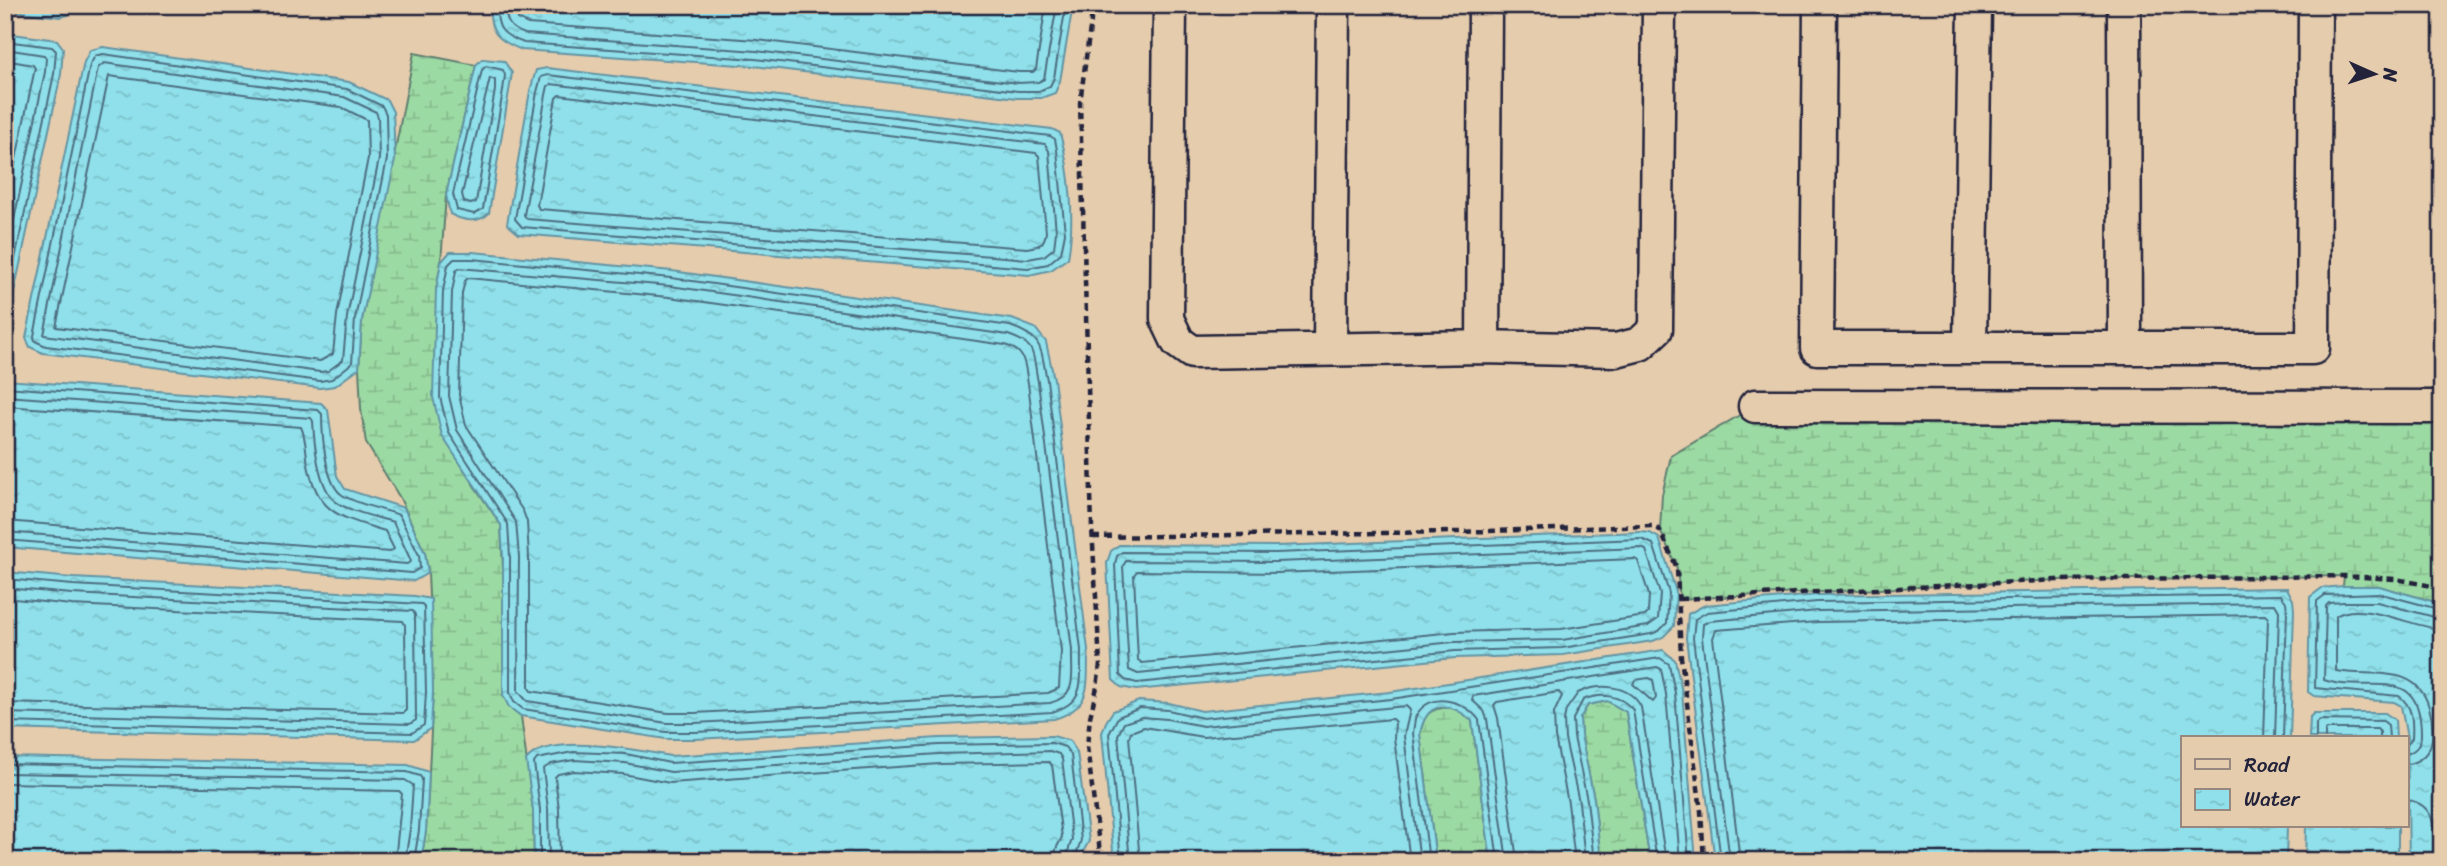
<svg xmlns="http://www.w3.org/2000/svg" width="2447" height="866" font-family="Sriracha,sans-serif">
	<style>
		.wetland { fill: url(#wetland-marsh); stroke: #5f7e6f; stroke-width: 2 }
		.water { fill: url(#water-ripples); stroke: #6394a4; stroke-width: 2 }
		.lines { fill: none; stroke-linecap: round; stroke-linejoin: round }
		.shore { stroke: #4e6e81; stroke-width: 2 }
		.minor-casing { stroke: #22223b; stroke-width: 37 }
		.path { stroke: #22223b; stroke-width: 4.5; stroke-dasharray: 7 5; stroke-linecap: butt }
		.minor { stroke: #e5ccad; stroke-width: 32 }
	</style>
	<defs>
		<pattern id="wetland-marsh" width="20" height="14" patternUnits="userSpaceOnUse" patternTransform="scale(1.75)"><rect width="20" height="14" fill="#9cdaa3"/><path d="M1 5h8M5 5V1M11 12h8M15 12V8" fill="none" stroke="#86bb8d"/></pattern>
		<pattern id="water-ripples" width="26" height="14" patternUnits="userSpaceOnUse" patternTransform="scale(1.75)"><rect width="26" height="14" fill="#8fe0ea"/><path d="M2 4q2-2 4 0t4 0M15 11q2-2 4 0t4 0" fill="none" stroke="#7bc0ca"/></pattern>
	</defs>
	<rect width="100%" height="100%" fill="#e5ccad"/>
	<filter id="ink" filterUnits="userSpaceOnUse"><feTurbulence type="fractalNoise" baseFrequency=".0143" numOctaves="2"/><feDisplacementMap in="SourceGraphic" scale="14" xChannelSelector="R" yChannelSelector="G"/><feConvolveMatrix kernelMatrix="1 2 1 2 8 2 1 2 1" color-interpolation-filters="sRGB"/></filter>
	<g filter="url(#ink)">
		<path class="wetland" d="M 414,53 L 476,65 L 446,195 L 441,262 L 436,290 L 473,484 L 501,525 L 509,707 L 521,716 L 533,810 L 534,861 L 421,861 L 426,831 L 433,692 L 428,573 L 425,553 L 400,498 L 366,443 L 361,409 L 359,368 L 362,320 Z
			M 1755,406 L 2442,407 L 2442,604 L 2379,586 L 2343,586 L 2344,576 L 2057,580 L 1680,599 L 1677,568 L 1660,530 L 1662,495 L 1671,456 Z
			M 1607,701 L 1626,712 L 1650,861 L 1601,861 L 1594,799 L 1581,735 L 1580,718 L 1588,705 Z
			M 1449,707 L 1460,711 L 1472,721 L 1491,861 L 1436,861 L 1420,735 C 1424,714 1428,709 1449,707 Z"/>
		<path class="water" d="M 5,5 L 79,5 L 68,15 L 60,17 L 5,10 Z
			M 490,5 L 1073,5 L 1060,81 L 1055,93 L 1041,98 L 1017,98 L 754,66 L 522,50 C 499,41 488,33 490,5 Z
			M 5,33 L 57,40 L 63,48 L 61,74 L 5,334 Z
			M 103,47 L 349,82 L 387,100 L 393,112 L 395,160 L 362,320 L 359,368 L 335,386 L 320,388 L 43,353 L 30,347 L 26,338 L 84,62 L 90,50 Z
			M 482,59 L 504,61 L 512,73 L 489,213 C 479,224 463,221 450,214 L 446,195 L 476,65 Z
			M 547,68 L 1052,129 L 1060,133 C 1070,170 1075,220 1068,258 L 1051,270 L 1029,275 L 519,234 L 507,224 L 530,91 L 536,70 Z
			M 450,252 L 472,252 L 672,271 L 1012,319 L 1035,328 L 1046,342 L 1054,379 L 1088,650 C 1087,685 1093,707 1054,719 L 696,739 L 666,739 L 521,716 L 509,707 L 503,695 L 503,557 L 501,525 L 442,436 L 433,397 L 436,290 L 441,262 Z
			M 5,380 L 321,403 L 328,410 L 337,476 L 345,489 L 404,508 L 425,553 L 428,573 L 414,581 L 5,547 Z
			M 1641,532 L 1650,533 L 1659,538 L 1676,592 L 1674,626 L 1663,637 L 1653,641 L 1563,655 L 1455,658 L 1136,690 L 1121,687 L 1113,680 L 1107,563 L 1111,551 L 1119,545 L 1276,546 Z
			M 5,572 L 73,578 L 415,596 L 431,599 L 433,692 L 431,728 L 414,740 L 5,729 Z
			M 2343,586 L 2379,586 L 2442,604 L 2442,861 L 2409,861 L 2407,738 L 2401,706 L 2394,702 L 2314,696 L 2308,692 L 2310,597 L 2322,588 Z
			M 2287,588 L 2293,600 L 2294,610 L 2290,738 L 2183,738 L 2183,826 L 2287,826 L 2286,861 L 1715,861 L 1686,638 L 1688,614 L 1705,605 L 1817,595 Z
			M 1663,650 L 1675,660 L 1682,692 L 1696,861 L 1650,861 L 1626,712 L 1607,701 L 1588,705 L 1580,718 L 1581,735 L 1594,799 L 1601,861 L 1491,861 L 1472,721 C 1449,700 1426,701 1420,734 L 1436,861 L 1114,861 L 1102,733 L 1106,722 L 1113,711 L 1139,701 L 1169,703 L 1202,711 L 1390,692 Z
			M 2314,713 L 2385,713 L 2395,720 L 2396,738 L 2309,738 L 2310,717 Z
			M 1053,736 L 1070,741 L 1077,752 L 1089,841 L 1078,861 L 534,861 L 533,810 L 526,760 C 548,732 639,750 670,756 L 939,738 Z
			M 5,757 L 408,765 L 429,772 L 426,831 L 421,861 L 5,861 Z
			M 2306,826 L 2398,826 L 2398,861 L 2305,861 Z"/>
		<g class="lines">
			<path class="shore" d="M 497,5 C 496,29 502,35 524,43 L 755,59 L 1018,91 L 1039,91 L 1050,86 L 1054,78 L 1066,5
				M 506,5 C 505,22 510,29 525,34 L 756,51 L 1018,83 L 1038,82 L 1044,79 L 1057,5
				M 516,5 L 518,19 L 528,24 L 757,40 L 1019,72 L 1033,72 L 1036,69 L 1046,5
				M 5,41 L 52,47 L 56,51 L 54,74 L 5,306
				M 5,49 L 44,55 L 46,58 L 45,72 L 5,263
				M 103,54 L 347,89 L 382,106 L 386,114 L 387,159 L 355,319 L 352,363 L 332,379 L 320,381 L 46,346 L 35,341 L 34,336 L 90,65 L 95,56 Z
				M 5,60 L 33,65 L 35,68 L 5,212
				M 104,63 L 344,97 L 376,112 L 378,117 L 379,159 L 347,317 L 343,360 L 328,371 L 320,372 L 44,335 L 98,68 Z
				M 486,66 L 503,70 L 505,75 L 503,91 L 483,209 L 474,214 L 457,210 L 453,194 L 482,70 Z
				M 548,75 L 1050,136 L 1055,139 L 1057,150 L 1065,233 L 1061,253 L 1048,264 L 1028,268 L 522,227 L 515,219 L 537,92 L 541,77 Z
				M 109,76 L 341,107 L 367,120 L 368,158 L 337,315 L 333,354 L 320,361 L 56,327 Z
				M 490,78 L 495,80 L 495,90 L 476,202 L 471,204 L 464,202 L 462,194 Z
				M 551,84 L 1045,144 L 1049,151 L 1056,232 L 1054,248 L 1044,256 L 1028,259 L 527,219 L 524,215 L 546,95 L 548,86 Z
				M 559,95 L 1036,153 L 1039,156 L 1046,232 C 1044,245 1040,246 1027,248 L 539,209 L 537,205 L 556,98 Z
				M 454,259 L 472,259 L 671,278 L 1010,326 C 1044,338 1040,347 1047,380 L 1081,650 C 1080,681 1087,702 1052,712 L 696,732 L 666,732 L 523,709 L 514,702 L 510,693 L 510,557 L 508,524 L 449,433 L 440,397 L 443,291 L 448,265 Z
				M 459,268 L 670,286 L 1008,335 C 1038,345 1032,353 1038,382 L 1072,650 C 1071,675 1079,695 1050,703 L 695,723 L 667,723 L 527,701 L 518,691 L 519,557 L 516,522 L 457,430 L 449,396 L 452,292 L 456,271 Z
				M 468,278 L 669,297 L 1005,345 C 1027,352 1024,363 1028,383 L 1061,651 L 1059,688 L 1048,693 L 695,713 L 668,713 L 531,691 L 529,688 L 529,557 L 527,522 L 523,511 L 466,425 L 459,395 L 462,293 L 465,281 Z
				M 5,387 L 318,410 L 322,414 C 322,434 325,482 341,494 C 354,504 384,509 399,515 L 419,555 L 420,568 L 412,573 L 5,540
				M 5,396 L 311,418 L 313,421 C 314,442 318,486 335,501 C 347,511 377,517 393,522 L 411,561 L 407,564 L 5,532
				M 5,406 L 301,427 C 306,437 306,453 308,465 C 318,515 341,517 385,531 L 394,549 L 390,552 L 5,521
				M 1641,539 L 1653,544 L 1669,593 L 1667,623 L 1659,631 L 1651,634 L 1562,648 L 1455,651 L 1137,683 L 1125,680 L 1120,675 L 1115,564 L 1117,556 L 1122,552 L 1276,553 Z
				M 1641,548 L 1646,550 L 1660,594 L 1658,619 L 1648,626 L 1562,640 L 1454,642 L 1138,674 L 1129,670 L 1123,566 L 1126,561 L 1276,562 Z
				M 1635,559 L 1638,561 L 1649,595 L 1648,613 L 1645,616 L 1561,629 L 1454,632 L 1142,663 L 1138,660 L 1134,575 L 1137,571 L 1277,573 Z
				M 5,579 L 73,585 L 422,604 L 424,607 L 426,692 L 424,725 L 412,733 L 5,722
				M 5,588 L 72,594 L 413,611 L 415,615 L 416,720 L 410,724 L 5,713
				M 5,598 L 72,605 L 403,621 L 405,625 L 406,710 L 403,713 L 5,703
				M 1649,678 L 1653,680 L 1656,698 L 1653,702 L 1633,684 L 1635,680 Z
				M 2316,738 L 2316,723 L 2320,720 L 2383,721 L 2388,725 L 2389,738
				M 2325,738 L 2325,731 L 2328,729 L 2377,729 L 2380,732 L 2380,738
				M 2407,745 L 2412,738 C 2413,722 2413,706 2399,696 L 2315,688 L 2317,601 L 2325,595 L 2378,593 L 2442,610
				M 2407,754 C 2417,750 2421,744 2421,734 C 2421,660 2368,696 2324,680 L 2326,606 L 2329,603 L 2344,602 L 2377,602 L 2442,619
				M 5,764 L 407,772 L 420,776 L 422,779 L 419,830 L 414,861
				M 2407,764 C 2420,762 2430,753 2432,739 C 2433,729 2432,717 2429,707 C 2416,662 2371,678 2336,671 L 2336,616 C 2361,600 2414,628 2442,629
				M 5,773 L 405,780 L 413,785 L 410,829 L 405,861
				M 5,783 L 399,791 L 402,794 L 395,861
				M 2407,800 C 2439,804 2435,836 2435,861
				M 540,861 L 540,810 L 534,763 L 537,759 L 573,752 L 626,754 L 670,763 L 939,745 L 1052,743 L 1065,747 L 1071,755 L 1081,840 L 1074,861
				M 549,861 L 548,809 L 543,769 L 551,764 L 574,760 L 625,763 L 671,772 L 939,754 L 1050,751 L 1059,754 L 1062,759 L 1072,839 L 1065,861
				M 560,861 L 559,809 L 555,777 L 558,774 L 574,771 L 623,774 L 670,783 L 940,764 L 1049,762 L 1052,765 L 1062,837 L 1056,849 L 1054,861
				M 1121,861 L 1109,734 L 1118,717 L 1140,708 L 1168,710 L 1203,718 L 1391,699 L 1660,658 L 1669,664 L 1675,693 L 1689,861
				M 1130,861 L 1118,735 L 1124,723 L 1142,717 L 1167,719 L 1203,726 L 1406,706 L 1410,710 L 1404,736 L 1420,861
				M 1140,861 L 1129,737 L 1131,732 L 1144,727 L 1203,737 L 1392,719 L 1395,722 L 1394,738 L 1410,861
				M 1429,861 L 1413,733 C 1414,728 1414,721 1416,716 C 1429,690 1465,700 1479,720 L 1498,861
				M 1507,861 L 1487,719 L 1484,711 L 1472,700 L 1473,696 L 1657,667 L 1661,669 L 1666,694 L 1680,861
				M 1517,861 L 1498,718 L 1494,705 L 1497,702 L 1559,692 L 1562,696 L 1554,713 L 1555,737 L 1568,803 L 1575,861
				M 1585,861 L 1579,802 L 1565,739 L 1564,720 L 1566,710 L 1578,693 C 1599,682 1630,685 1641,707 L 1666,861
				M 1594,861 L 1587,800 L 1574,737 L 1573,719 L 1583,700 C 1601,693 1620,694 1633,710 L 1657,861
				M 1721,861 L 1693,638 L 1695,619 L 1707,612 L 1817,602 L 2281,595 L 2286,602 L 2287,611 L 2283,738
				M 1730,861 L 1702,638 L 1703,624 L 1710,621 L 1818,611 L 2275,604 L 2279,611 L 2275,738
				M 1740,861 L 1713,638 L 1716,630 L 1818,622 L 2265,615 L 2268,618 L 2264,738"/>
			<defs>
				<path id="minor" d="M 1170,5 L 1167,319 L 1178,342 L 1192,352 L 1483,347 L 1616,350 L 1640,344 L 1656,329 L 1659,5
					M 1820,5 L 1817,348 L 2313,348 L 2315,5
					M 2124,5 L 2125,347
					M 1483,347 L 1485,5
					M 1970,348 L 1975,5
					M 1330,349 L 1333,5
					M 1755,406 L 2442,407"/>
			</defs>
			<use href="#minor" class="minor-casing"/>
			<path class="path" d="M 1093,5 L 1080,103 L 1092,528 L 1100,664 L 1097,687 L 1090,717 L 1087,746 L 1101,861
				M 1093,537 L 1456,532 L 1652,526 L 1660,530 L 1677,568 L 1681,657 L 1701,811 L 1704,861
				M 1680,599 L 2057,580 L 2265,577 L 2345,576 L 2396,579 L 2442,588"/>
			<use href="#minor" class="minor"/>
		</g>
	</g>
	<rect width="2447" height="866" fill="none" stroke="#e5ccad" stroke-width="28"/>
	<rect x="14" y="14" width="2419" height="838" fill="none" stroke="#22223b" stroke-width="2.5" filter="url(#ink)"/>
	<rect x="2181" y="736" width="228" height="91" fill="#e5ccad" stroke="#97887f" stroke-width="2"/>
	<rect x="2195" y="759" width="35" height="10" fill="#e5ccad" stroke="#97887f" stroke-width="2"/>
	<text x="2244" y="772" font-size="21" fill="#22223b">Road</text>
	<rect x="2195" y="789" width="35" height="21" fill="url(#water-ripples)" stroke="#97887f" stroke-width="2"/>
	<text x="2244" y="806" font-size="21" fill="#22223b">Water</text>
	<g transform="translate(2374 74) rotate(93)" stroke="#e5ccad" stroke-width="5" paint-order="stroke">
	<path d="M0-5L12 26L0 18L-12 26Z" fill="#22223b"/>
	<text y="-10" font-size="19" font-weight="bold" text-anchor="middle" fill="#22223b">N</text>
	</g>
</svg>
